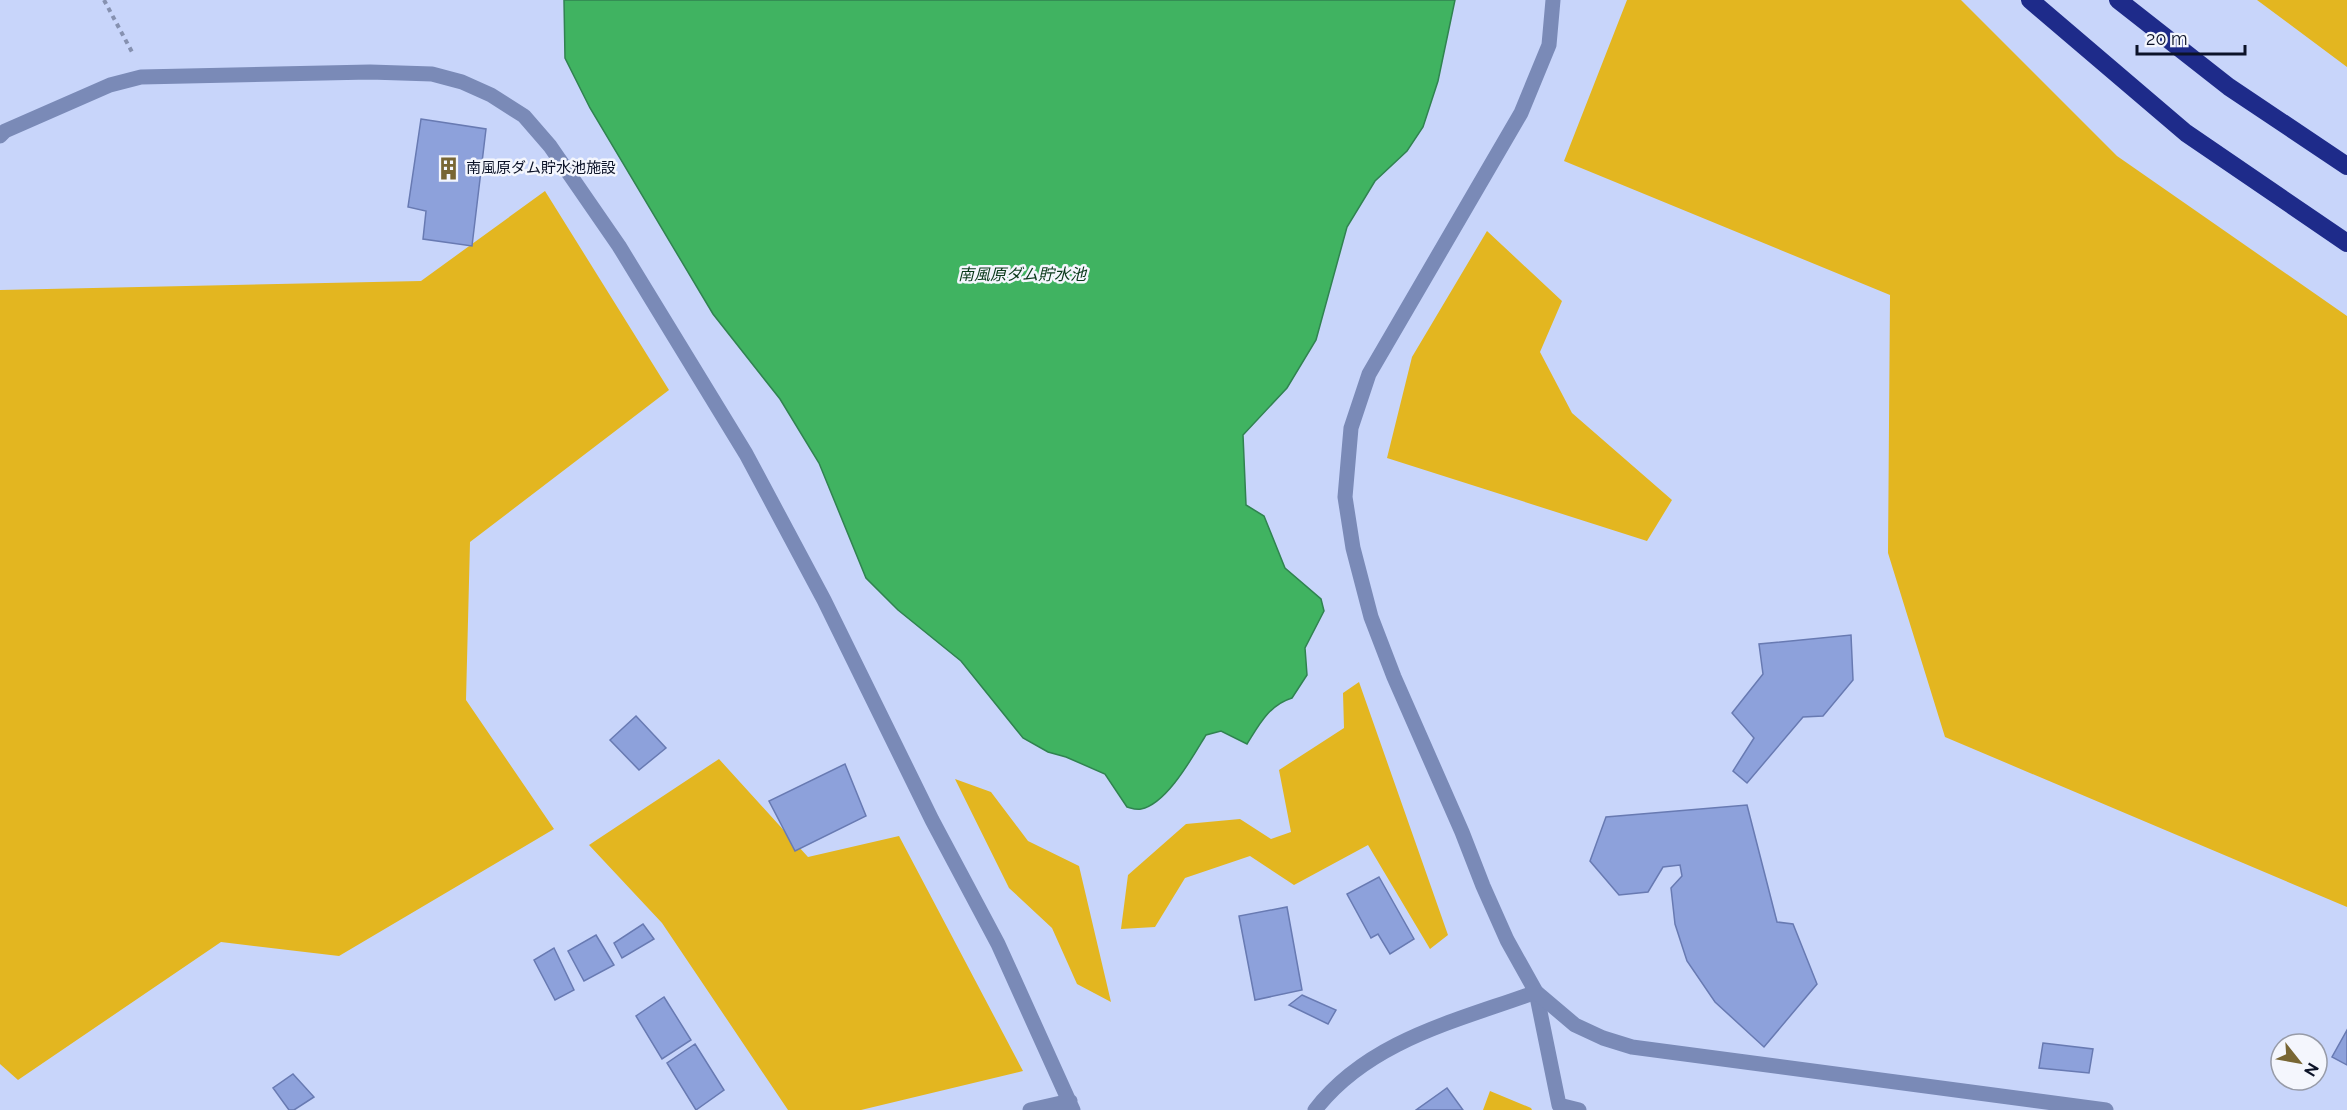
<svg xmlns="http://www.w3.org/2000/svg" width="2347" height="1110" font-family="Raleway,'Noto Sans JP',sans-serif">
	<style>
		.green { fill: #e3b620 }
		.water { fill: #40b361; stroke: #308350; stroke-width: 1.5 }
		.building { fill: #8da1db; stroke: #687ab2; stroke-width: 1.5 }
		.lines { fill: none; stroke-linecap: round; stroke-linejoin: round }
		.path { stroke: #8691b0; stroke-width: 4; stroke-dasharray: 4.5 4.5; stroke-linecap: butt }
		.minor { stroke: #7a8ab7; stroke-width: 15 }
		.tertiary { stroke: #7a8ab7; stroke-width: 15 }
		.motorway { stroke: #1e2b8a; stroke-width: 18 }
		.labels { text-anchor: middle; stroke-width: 5; stroke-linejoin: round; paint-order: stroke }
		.poi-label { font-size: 15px; fill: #0c1328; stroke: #f4f6fd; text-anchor: start }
		.water-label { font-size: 16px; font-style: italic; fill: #093819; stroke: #f4f6fd }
	</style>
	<rect width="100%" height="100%" fill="#c8d5fa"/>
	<path class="green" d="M 1627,0 L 1961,0 L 2117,156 L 2347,316 L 2347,907 L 1945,737 L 1888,553 L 1890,295 L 1564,161 Z
		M 2257,0 L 2347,0 L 2347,67 Z
		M 545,191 L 669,390 L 470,542 L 466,700 L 554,829 L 339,956 L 221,942 L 18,1080 L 0,1064 L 0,290 L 421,281 Z
		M 1487,231 L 1562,301 L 1540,352 L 1572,413 L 1672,500 L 1647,541 L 1387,458 L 1412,357 Z
		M 1359,682 L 1448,935 L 1430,949 L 1368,845 L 1294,885 L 1250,856 L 1185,878 L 1155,927 L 1121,929 L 1128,875 L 1186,824 L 1240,819 L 1271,839 L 1291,832 L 1279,770 L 1344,728 L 1343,693 Z
		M 719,759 L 808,857 L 899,836 L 1023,1071 L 861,1110 L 788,1110 L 662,923 L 589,845 Z
		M 955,779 L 991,792 L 1028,841 L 1079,866 L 1111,1002 L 1077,984 L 1052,928 L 1009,888 Z
		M 1490,1091 L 1531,1108 L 1532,1110 L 1483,1110 Z"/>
	<path class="water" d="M 564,0 L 1455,0 L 1438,81 L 1423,127 L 1407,151 L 1375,181 L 1347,227 L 1316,340 L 1287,388 L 1243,435 L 1246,505 L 1264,516 L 1285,568 L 1321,599 L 1324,611 L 1305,648 L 1307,675 L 1292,698 C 1269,705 1259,725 1247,744 L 1221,731 L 1206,735 C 1193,756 1167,804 1141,809 C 1136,810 1131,808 1127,807 L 1105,774 L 1066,757 L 1048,752 L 1023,738 L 961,661 L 898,610 L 866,578 L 819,463 L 780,399 L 713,314 L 590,108 L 565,58 Z"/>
	<path class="building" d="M 421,119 L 486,129 L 472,246 L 423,239 L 426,211 L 408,207 Z
		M 1851,635 L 1853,680 L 1823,716 L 1803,717 L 1747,783 L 1733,771 L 1754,738 L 1732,713 L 1763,674 L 1759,644 Z
		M 636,716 L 666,748 L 639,770 L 610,740 Z
		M 845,764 L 866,816 L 795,851 L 769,801 Z
		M 1747,805 L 1777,922 L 1793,924 L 1817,984 L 1764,1047 L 1715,1002 L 1687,961 L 1675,924 L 1671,888 L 1682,876 L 1680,865 L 1663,867 L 1648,892 L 1619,895 L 1590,861 L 1606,817 Z
		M 1379,877 L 1414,939 L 1390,954 L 1378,934 L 1371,938 L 1347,894 Z
		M 1287,907 L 1302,990 L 1255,1000 L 1239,916 Z
		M 643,924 L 654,939 L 622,958 L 614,943 Z
		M 596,935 L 614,965 L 584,981 L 568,951 Z
		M 554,948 L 574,990 L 555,1000 L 534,960 Z
		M 1302,995 L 1336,1010 L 1328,1024 L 1289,1005 Z
		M 664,997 L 691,1040 L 662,1059 L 636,1016 Z
		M 2347,1030 L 2347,1065 L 2332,1057 Z
		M 2043,1043 L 2093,1049 L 2089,1073 L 2039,1068 Z
		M 695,1044 L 724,1090 L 696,1110 L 667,1063 Z
		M 293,1074 L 314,1097 L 294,1110 L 289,1110 L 273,1088 Z
		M 1447,1088 L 1463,1110 L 1416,1110 Z"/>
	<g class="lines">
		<path class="path" d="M 104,0 L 132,52"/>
		<path class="minor" d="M 0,136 L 5,131 L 110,85 L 141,77 L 370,72 L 432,74 L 462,82 L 491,95 L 524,116 L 550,146 L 619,246 L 746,454 L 824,600 L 932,820 L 998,944 L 1073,1110
			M 1536,992 L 1559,1105 L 1579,1110
			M 1030,1110 L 1070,1101"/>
		<path class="tertiary" d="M 1553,0 L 1549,45 L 1521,113 L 1369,374 L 1351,428 L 1345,497 L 1353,548 L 1371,617 L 1394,677 L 1462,832 L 1483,886 L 1507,940 L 1536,992 L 1575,1025 L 1603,1038 L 1632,1047 L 2106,1110
			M 1315,1110 C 1369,1040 1457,1021 1536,992"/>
		<path class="motorway" d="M 2030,0 L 2186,133 L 2347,243
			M 2118,0 L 2229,87 L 2347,166"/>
	</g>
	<defs>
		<symbol id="building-bare" viewBox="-9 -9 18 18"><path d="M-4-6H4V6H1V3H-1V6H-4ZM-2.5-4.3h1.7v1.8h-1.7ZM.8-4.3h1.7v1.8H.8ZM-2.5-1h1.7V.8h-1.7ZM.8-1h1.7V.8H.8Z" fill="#786634" stroke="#f4f6fd" stroke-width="2.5" paint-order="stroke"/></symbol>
	</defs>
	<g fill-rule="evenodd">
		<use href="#building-bare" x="432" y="152" width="33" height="33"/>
	</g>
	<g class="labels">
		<g class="poi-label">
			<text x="466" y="173">南風原ダム貯水池施設</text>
		</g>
		<g class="water-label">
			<text x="1022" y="280">南風原ダム貯水池</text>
		</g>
	</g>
	<g transform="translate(2299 1062) rotate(121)"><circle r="28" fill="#f4f6fd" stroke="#979ba8" stroke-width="1.5"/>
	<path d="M0-4.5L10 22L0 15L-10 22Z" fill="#786634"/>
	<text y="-9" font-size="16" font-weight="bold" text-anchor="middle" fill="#0c1328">N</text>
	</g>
	<path d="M2137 45v9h108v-9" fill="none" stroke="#0c1328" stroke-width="3"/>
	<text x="2146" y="45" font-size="18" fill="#0c1328" stroke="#f4f6fd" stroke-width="4.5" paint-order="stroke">20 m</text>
</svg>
